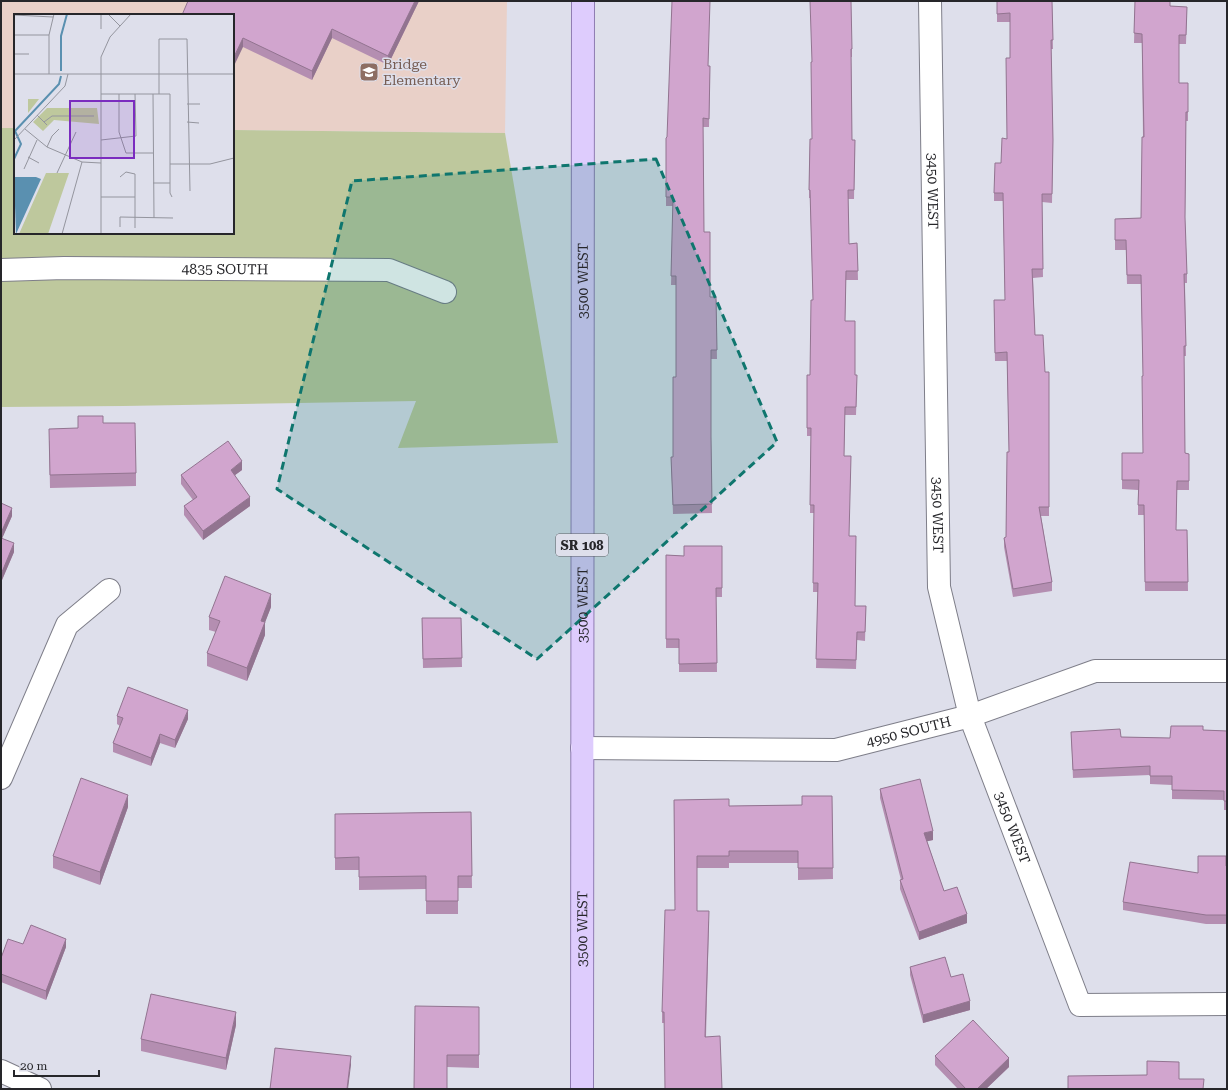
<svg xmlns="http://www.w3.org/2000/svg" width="1228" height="1090" font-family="'Roboto Serif',serif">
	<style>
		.education { fill: #e9d0c8 }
		.green { fill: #bec89d }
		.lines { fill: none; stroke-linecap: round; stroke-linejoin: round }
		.street-casing { stroke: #7e7e89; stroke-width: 24 }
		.primary-casing { stroke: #8f7cb2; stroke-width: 24 }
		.street { stroke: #fff; stroke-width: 22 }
		.primary { stroke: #deccfd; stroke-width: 22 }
		.wall { fill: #b48eb1 }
		.shaded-wall { fill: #927490 }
		.building { fill: #d1a5ce; stroke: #927490 }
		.marked { fill: #0f766e; fill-opacity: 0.2; stroke: #0f766e; stroke-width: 3; stroke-dasharray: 8 5; stroke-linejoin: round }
		.labels { text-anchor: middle; stroke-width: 3; stroke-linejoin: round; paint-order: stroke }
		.shield { fill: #dedfeb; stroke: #5d5e64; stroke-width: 1 }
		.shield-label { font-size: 13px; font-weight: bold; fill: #26262a }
		.education-label { font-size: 14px; fill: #785e54; stroke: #dedfeb; text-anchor: start }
		.street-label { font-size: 14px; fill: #26262a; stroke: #dedfeb }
		.inset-river { fill: none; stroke: #5a90b0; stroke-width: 2 }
		.inset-road { fill: none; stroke: #94959e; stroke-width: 1 }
		.view { fill: #7b2cbf; fill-opacity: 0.15; stroke: #7b2cbf; stroke-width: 2 }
		.inset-edge { fill: none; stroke: #26262a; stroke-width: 2 }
	</style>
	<rect width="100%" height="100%" fill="#dedfeb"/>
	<path class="education" d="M 1,1 L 507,1 L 505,133 L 233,130 L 233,15 L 15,15 L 15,128 L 1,128 Z"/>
	<path class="green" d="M 1,128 L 15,128 L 15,233 L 233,233 L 233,130 L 505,133 L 558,443 L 398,448 L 416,401 L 123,406 L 1,407 Z"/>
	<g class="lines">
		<defs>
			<g id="street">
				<path id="s1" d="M 930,1 L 939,587 L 970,716 L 1080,1005 L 1227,1004"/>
				<path id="s2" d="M 1,270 L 64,268 L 389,270 L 445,292"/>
				<path id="s3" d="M 582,748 L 836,750 L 970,716 L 1095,671 L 1227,671"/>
				<path d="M 1,778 L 67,625 L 109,590"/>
				<path d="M 1,1071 L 40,1089"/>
			</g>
			<g id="primary">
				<path id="s4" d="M 582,1089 L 583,1"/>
			</g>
		</defs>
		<use href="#street" class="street-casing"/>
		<use href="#primary" class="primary-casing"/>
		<use href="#street" class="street"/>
		<use href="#primary" class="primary"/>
	</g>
	<path class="wall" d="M 419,1 L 388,65 L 332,38 L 312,80 L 243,47 L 233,15 Z
		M 997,1 L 1052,1 L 1053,49 L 1051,49 L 1053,140 L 1052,203 L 1042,202 L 1043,277 L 1033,278 L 1035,335 L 1045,372 L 1049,372 L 1049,516 L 1041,516 L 1052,582 L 1052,591 L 1013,597 L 1004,547 L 1004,538 L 1006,537 L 1009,452 L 1007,361 L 995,361 L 994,309 L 1005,300 L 1003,201 L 994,201 L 994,193 L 1007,139 L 1010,58 L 1010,22 L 997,22 Z
		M 1135,1 L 1170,6 L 1187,7 L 1186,44 L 1179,44 L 1179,83 L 1188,83 L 1188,121 L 1186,121 L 1185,220 L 1187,274 L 1187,283 L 1185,283 L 1186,356 L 1184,356 L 1185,453 L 1189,454 L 1189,490 L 1177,490 L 1176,530 L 1187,530 L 1188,591 L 1145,591 L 1144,515 L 1138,515 L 1138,490 L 1122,489 L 1122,453 L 1143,453 L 1143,376 L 1141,284 L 1127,284 L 1126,250 L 1115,250 L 1115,219 L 1141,218 L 1143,137 L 1142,43 L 1134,43 Z
		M 852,49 L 852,57 L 851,57 L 852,140 L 855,140 L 854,199 L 848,199 L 849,244 L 857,243 L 858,280 L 846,280 L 845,321 L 855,375 L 857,384 L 856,415 L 845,415 L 844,456 L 849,536 L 855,606 L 866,606 L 865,641 L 857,640 L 856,669 L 816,668 L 818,592 L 813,592 L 814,513 L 810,513 L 811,436 L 807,436 L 807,375 L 810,375 L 813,300 L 810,198 L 809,198 L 810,139 L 812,139 L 812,62 Z
		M 708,66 L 710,75 L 709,127 L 703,127 L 704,232 L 710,297 L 716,297 L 717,359 L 711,359 L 711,439 L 712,513 L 673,514 L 671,457 L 673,457 L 676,377 L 676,285 L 671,285 L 673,206 L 666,206 L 666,138 L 667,137 Z
		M 103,423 L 136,473 L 136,486 L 50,488 L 49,441 L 78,428 Z
		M 242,470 L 235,475 L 250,506 L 203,540 L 184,515 L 184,506 L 193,500 L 181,484 L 181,475 Z
		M 1,503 L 12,516 L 2,538 L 14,552 L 2,580 L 1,580 Z
		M 722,546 L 722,597 L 716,597 L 717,672 L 679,672 L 679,648 L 666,648 L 666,555 L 684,556 Z
		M 271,607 L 265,622 L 265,635 L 247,681 L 207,666 L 207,653 L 216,632 L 209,630 L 209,617 Z
		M 422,618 L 461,618 L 462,667 L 423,668 Z
		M 117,716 L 188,719 L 175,748 L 160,743 L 151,766 L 113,752 L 113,743 L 120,726 L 117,724 Z
		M 1203,730 L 1227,731 L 1227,810 L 1224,810 L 1224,800 L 1172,799 L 1172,785 L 1150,784 L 1150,775 L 1073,778 L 1071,732 L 1121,737 L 1170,738 Z
		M 880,789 L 933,840 L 927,841 L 944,891 L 967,923 L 919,940 L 900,889 L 900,880 L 901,880 L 880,798 Z
		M 832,796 L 833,879 L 798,880 L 798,863 L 729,863 L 729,868 L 697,868 L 697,911 L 709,922 L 706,1037 L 722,1089 L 664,1023 L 662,1023 L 662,1012 L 675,910 L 674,800 L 729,806 L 802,805 Z
		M 128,807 L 100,885 L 53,868 L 53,856 Z
		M 471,812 L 472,888 L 458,888 L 458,914 L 426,914 L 426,889 L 359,890 L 359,870 L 335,870 L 335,814 Z
		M 1226,866 L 1227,866 L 1227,924 L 1206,924 L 1123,910 L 1123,902 L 1198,873 Z
		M 23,944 L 66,947 L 46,1000 L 1,982 L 1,958 Z
		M 910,967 L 951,977 L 970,1010 L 923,1023 L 910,975 Z
		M 479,1007 L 479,1068 L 447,1067 L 414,1089 Z
		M 236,1025 L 226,1070 L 141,1051 L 141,1039 Z
		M 935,1056 L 1009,1067 L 986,1089 L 958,1089 L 935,1065 Z"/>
	<path class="shaded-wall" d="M 415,1 L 419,1 L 388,65 L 388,56 Z
		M 332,29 L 332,38 L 312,80 L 312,71 Z
		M 243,38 L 243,47 L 233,68 L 233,59 Z
		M 242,461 L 242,470 L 231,478 L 231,470 Z
		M 250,497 L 250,506 L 203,540 L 203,531 Z
		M 12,508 L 12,516 L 1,541 L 1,533 Z
		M 14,543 L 14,552 L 2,580 L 2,572 Z
		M 271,594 L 271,607 L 261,633 L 261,621 Z
		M 265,622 L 265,635 L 247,681 L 247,668 Z
		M 188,710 L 188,719 L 175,748 L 175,740 Z
		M 160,734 L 160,743 L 151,766 L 151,758 Z
		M 128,795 L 128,807 L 100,885 L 100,872 Z
		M 933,831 L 933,840 L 924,842 L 924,833 Z
		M 967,914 L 967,923 L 919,940 L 919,932 Z
		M 66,939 L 66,947 L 46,1000 L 46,991 Z
		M 970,1001 L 970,1010 L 923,1023 L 923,1015 Z
		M 236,1012 L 236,1025 L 226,1070 L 226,1058 Z
		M 351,1056 L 351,1065 L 348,1089 L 347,1089 Z
		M 1009,1058 L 1009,1067 L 986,1089 L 977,1089 Z"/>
	<path class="building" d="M 188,1 L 415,1 L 388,56 L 332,29 L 312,71 L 243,38 L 233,59 L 233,15 L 182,15 Z
		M 672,1 L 710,1 L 708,66 L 710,66 L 709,119 L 703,118 L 704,232 L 710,232 L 710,297 L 716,297 L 717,350 L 711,350 L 711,437 L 712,504 L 673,505 L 671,457 L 673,457 L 673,377 L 676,377 L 676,276 L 671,276 L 673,197 L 666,197 L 666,138 L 667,137 Z
		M 810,1 L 851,1 L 852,49 L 851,49 L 852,140 L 855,140 L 854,190 L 848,190 L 849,244 L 857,243 L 858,271 L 846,271 L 845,321 L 855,321 L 855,375 L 857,375 L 856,407 L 845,407 L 844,456 L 851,456 L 849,536 L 856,536 L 855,606 L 866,606 L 865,632 L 857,632 L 856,660 L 816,659 L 818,583 L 813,583 L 814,505 L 810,505 L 811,428 L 807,428 L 807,375 L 810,375 L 811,300 L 813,300 L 810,190 L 809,190 L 810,139 L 812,139 L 811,62 L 812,62 Z
		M 997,1 L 1052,1 L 1053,40 L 1051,40 L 1053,140 L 1052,194 L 1042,194 L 1043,269 L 1032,269 L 1035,335 L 1043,335 L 1045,372 L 1049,372 L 1049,507 L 1039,507 L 1052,582 L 1013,589 L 1004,538 L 1006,537 L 1007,452 L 1009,452 L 1007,352 L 995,353 L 994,300 L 1005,300 L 1003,193 L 994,193 L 995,163 L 1001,163 L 1002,138 L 1007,139 L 1006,58 L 1010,58 L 1010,13 L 997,14 Z
		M 1135,1 L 1170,1 L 1170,6 L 1187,7 L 1186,35 L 1179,35 L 1179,83 L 1188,83 L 1188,112 L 1186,112 L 1185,217 L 1187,274 L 1184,274 L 1186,346 L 1184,346 L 1185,453 L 1189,454 L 1189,481 L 1177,481 L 1176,530 L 1187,530 L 1188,582 L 1145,582 L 1144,505 L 1138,505 L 1139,480 L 1122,480 L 1122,453 L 1143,453 L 1142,376 L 1143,376 L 1141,275 L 1127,275 L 1126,240 L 1115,240 L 1115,219 L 1141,218 L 1142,137 L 1144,137 L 1142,34 L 1134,33 Z
		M 78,416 L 103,416 L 103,423 L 135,423 L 136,473 L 50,475 L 49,429 L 78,428 Z
		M 228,441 L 242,461 L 231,470 L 250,497 L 203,531 L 184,506 L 197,497 L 181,475 Z
		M 1,503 L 12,508 L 1,533 Z
		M 1,538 L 14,543 L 2,572 L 1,572 Z
		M 684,546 L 722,546 L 722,588 L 716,588 L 717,663 L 679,664 L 679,639 L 666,639 L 666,555 L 684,556 Z
		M 225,576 L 271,594 L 261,621 L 265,622 L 247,668 L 207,653 L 220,621 L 209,617 Z
		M 422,618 L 461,618 L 462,658 L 423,659 Z
		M 128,687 L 188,710 L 175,740 L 160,734 L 151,758 L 113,743 L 123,718 L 117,716 Z
		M 1171,726 L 1203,726 L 1203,730 L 1227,731 L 1227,801 L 1224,801 L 1224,791 L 1172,790 L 1172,776 L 1150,776 L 1150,766 L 1073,770 L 1071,732 L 1120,729 L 1121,737 L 1170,738 Z
		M 81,778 L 128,795 L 100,872 L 53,856 Z
		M 920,779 L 933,831 L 924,833 L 944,891 L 957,887 L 967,914 L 919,932 L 900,880 L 903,879 L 880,789 Z
		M 802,796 L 832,796 L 833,868 L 798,868 L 798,851 L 729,851 L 729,856 L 697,856 L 697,911 L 709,911 L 705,1037 L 720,1036 L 722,1089 L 665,1089 L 664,1012 L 662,1012 L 665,910 L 675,910 L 674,800 L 729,799 L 729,806 L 802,805 Z
		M 471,812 L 472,876 L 458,876 L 458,901 L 426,901 L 426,876 L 359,877 L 359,857 L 335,858 L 335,814 Z
		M 1198,856 L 1226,856 L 1226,866 L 1227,866 L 1227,915 L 1206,915 L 1123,902 L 1130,862 L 1198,873 Z
		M 31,925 L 66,939 L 46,991 L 1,974 L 1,958 L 8,939 L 23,944 Z
		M 945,957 L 951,977 L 963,974 L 970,1001 L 923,1015 L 910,967 Z
		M 151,994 L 236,1012 L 226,1058 L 141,1039 Z
		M 415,1006 L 479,1007 L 479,1055 L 447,1055 L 447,1089 L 414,1089 Z
		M 973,1020 L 1009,1058 L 977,1089 L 966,1089 L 935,1056 Z
		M 275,1048 L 351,1056 L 347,1089 L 270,1089 Z
		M 1147,1061 L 1179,1062 L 1179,1079 L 1204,1079 L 1203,1089 L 1068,1089 L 1068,1076 L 1147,1075 Z"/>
	<path class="marked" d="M 656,159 L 777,442 L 537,659 L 277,489 L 352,181 Z"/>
	<defs>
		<symbol id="school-square" viewBox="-11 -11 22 22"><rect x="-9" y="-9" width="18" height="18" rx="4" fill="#8d6e63" stroke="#dedfeb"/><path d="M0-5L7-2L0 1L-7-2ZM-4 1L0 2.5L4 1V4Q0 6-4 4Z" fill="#fff"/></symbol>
	</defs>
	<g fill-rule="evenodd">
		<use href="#school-square" x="358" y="61" width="22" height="22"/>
	</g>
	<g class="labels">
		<rect class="shield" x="556" y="534" width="52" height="22" rx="3"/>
		<g class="shield-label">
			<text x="582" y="550">SR 108</text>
		</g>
		<g class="education-label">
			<text x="383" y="69">Bridge<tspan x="383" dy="16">Elementary</tspan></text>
		</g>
		<g class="street-label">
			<text dy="5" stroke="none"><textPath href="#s1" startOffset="190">3450 WEST</textPath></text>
			<text dy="5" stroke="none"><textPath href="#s2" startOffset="224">4835 SOUTH</textPath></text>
			<text dy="5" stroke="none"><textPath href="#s4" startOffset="808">3500 WEST</textPath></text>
			<text dy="5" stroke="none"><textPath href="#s1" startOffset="514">3450 WEST</textPath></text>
			<text dy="5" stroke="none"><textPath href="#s4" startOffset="484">3500 WEST</textPath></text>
			<text dy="5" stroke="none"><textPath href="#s3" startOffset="329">4950 SOUTH</textPath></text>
			<text dy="5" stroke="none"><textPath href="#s1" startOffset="838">3450 WEST</textPath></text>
			<text dy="5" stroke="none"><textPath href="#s4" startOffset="160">3500 WEST</textPath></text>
		</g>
	</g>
	<g transform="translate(14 14)">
		<rect width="220" height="220" fill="#dedfeb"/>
		<path d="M 14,85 L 25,85 L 14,99 ZM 33,94 L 83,94 L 85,110 L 40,106 L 29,117 L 19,108 ZM 32,159 L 55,159 L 34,220 L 5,220 Z" fill="#bec89d"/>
		<path d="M 0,163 L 22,163 L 27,165 L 2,220 Z" fill="#5a90b0"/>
		<path class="inset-river" d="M 47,57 L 47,22 L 53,0M 0,145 L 7,130 L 1,117 L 45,70 L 47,62"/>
		<path class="inset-road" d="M 94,0 L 106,12M 0,1 L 39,3M 87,15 L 87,0M 0,21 L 35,21M 0,40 L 15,40M 0,60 L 87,60M 35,60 L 35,21 L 40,0M 87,60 L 220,60M 87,80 L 156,80 L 156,179 L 158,183M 105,80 L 105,118 L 112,139 L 139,139M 139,80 L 140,204M 145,80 L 145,25 L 173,25 L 176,177M 173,90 L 186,90M 23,101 L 33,111M 30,108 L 38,102 L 80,102M 173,108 L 185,109M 11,115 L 33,133 L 68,148 L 87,149M 0,126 L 51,72 L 54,60M 87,126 L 122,122 L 121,80M 33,133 L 38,122 L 45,115M 14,143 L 25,149M 156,150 L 196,150 L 220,144M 10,155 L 23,126M 43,159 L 62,118M 106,163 L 112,158 L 121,160 L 121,214M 139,169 L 156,169M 87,183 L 121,183M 106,213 L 106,203 L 159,204M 48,220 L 68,148M 87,220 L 87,43 L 96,23 L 117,0"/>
		<path class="view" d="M 56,87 L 120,87 L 120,144 L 56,144 Z"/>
		<rect width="220" height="220" class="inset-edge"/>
	</g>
	<rect width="1228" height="1090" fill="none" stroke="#26262a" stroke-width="4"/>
	<path d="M14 1070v6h85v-6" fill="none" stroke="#26262a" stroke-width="2"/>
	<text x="20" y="1070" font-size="12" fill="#26262a" stroke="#dedfeb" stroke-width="3" paint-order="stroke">20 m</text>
</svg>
